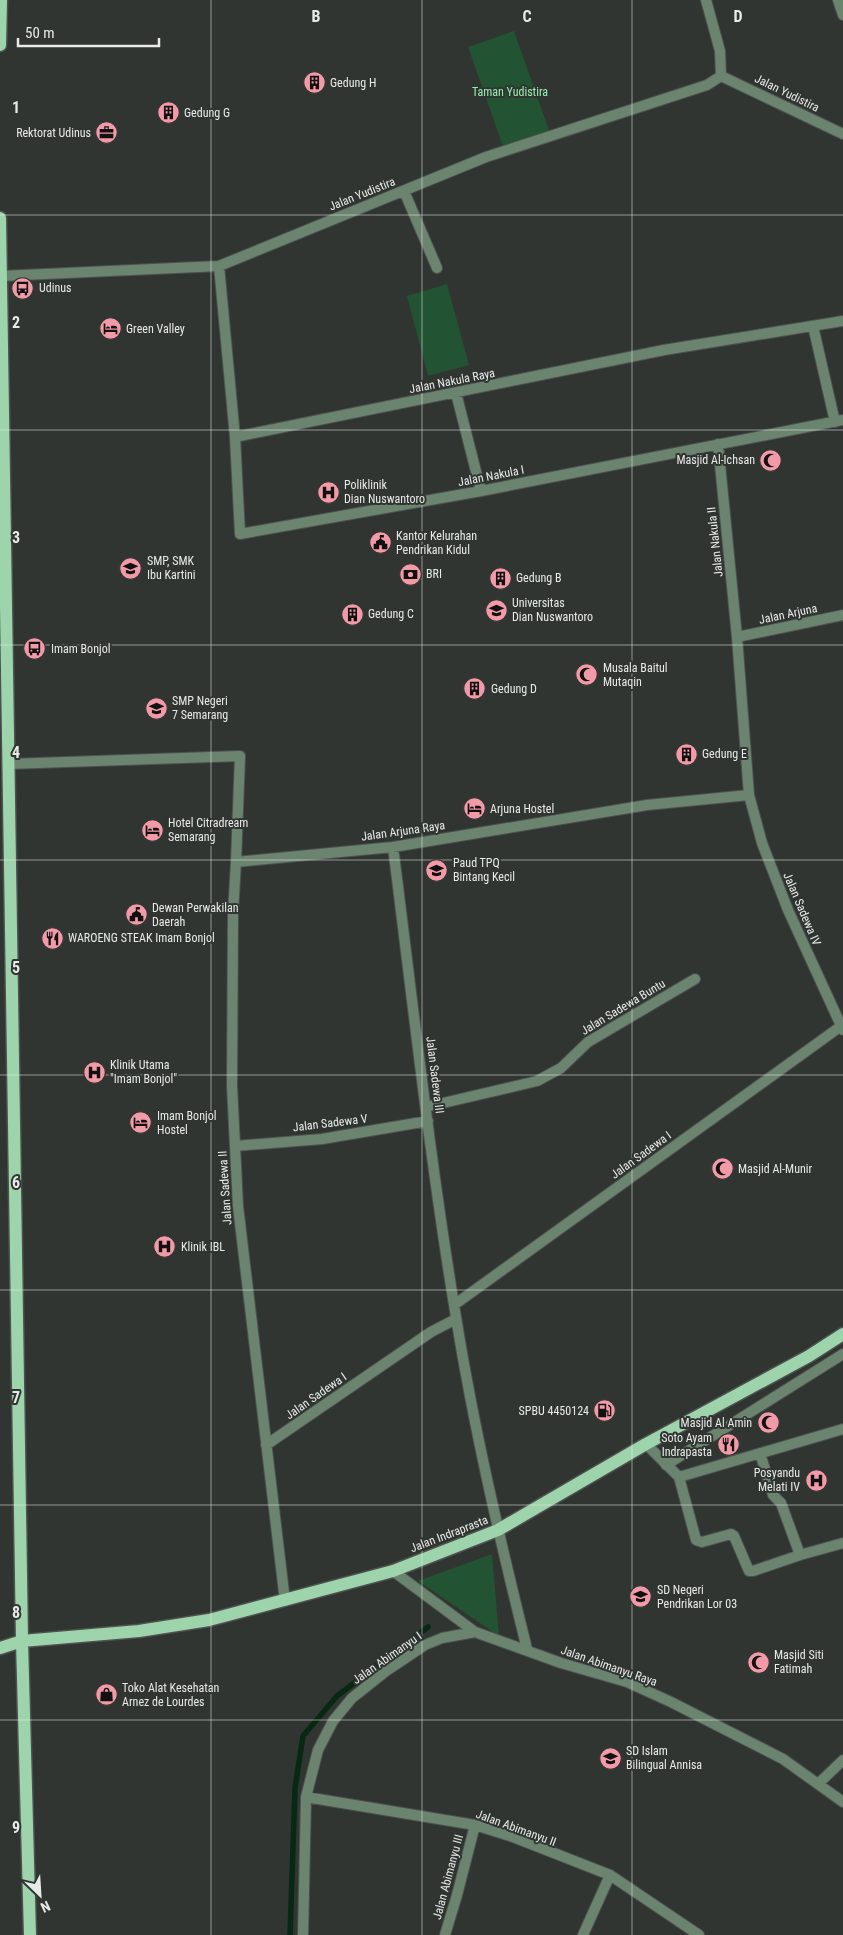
<svg xmlns="http://www.w3.org/2000/svg" width="843" height="1935" font-family="'Roboto Condensed',sans-serif">
	<style>
		.green { fill: #225332 }
		.lines { fill: none; stroke-linecap: round; stroke-linejoin: round }
		.stream { stroke: #072914; stroke-width: 5.5 }
		.pedestrian-casing { stroke: #4e524f; stroke-width: 12 }
		.minor-casing { stroke: #4e524f; stroke-width: 12 }
		.primary-casing { stroke: #4e524f; stroke-width: 15 }
		.pedestrian { stroke: #6a8470; stroke-width: 10 }
		.minor { stroke: #6a8470; stroke-width: 10 }
		.primary { stroke: #9ed4ac; stroke-width: 12 }
		.grid { fill: none; stroke: #e7eae8; stroke-width: 1; stroke-opacity: 0.55 }
		.labels { text-anchor: middle; stroke-width: 4; stroke-linejoin: round; paint-order: stroke }
		.poi-label { font-size: 12px; fill: #e7eae8; stroke: #313532; text-anchor: start }
		.park-label { font-size: 12px; fill: #95efaf; stroke: #313532 }
		.street-label { font-size: 12px; fill: #e7eae8; stroke: #313532 }
		.grid-label { font-size: 16px; text-anchor: middle; font-weight: bold; fill: #e7eae8; stroke: #313532; stroke-width: 4; stroke-linejoin: round; paint-order: stroke }
	</style>
	<rect width="100%" height="100%" fill="#313532"/>
	<path class="green" d="M 514,31 L 551,136 L 505,152 L 468,47 Z
		M 447,284 L 469,365 L 428,376 L 407,296 Z
		M 492,1554 L 499,1636 L 418,1581 Z"/>
	<g class="lines">
		<path class="stream" d="M 290,1935 L 295,1788 L 303,1736 L 337,1696 L 428,1627"/>
		<defs>
			<path id="pedestrian" d="M 666,1465 L 843,1354"/>
			<path id="minor" d="M 706,0 L 720,51 L 721,76
				M 838,0 L 843,15
				M 721,76 L 843,134
				M 404,191 L 437,268
				M 219,266 L 235,437 L 240,534 L 481,491 L 843,420
				M 1,276 L 219,266 L 486,157 L 707,85 L 721,76
				M 813,326 L 835,422
				M 456,393 L 481,491
				M 235,437 L 664,350 L 843,321
				M 737,637 L 843,615
				M 8,764 L 240,756 L 236,862 L 393,847 L 647,805 L 749,795 L 737,637 L 718,444
				M 749,795 L 762,843 L 788,910 L 843,1030
				M 393,847 C 413,1004 430,1161 456,1317 C 474,1429 500,1540 527,1649
				M 236,862 L 233,913 L 232,1086 L 238,1206 L 285,1601
				M 426,1107 L 537,1081 L 561,1068 L 588,1042 L 695,979
				M 235,1146 L 322,1139 L 428,1121
				M 454,1305 L 837,1029 L 843,1027
				M 646,1444 L 679,1477 L 843,1429
				M 266,1445 L 431,1332 L 456,1319
				M 760,1453 L 773,1495 L 781,1503 L 800,1555
				M 679,1477 L 696,1540 L 702,1542 L 731,1534 L 734,1536 L 749,1571 L 753,1571 L 800,1555 L 843,1543
				M 393,1571 L 475,1632 L 561,1663 L 627,1682 L 671,1702 L 783,1759 L 843,1802
				M 819,1783 L 843,1760
				M 306,1797 L 475,1825 L 513,1837 L 610,1875 L 699,1935
				M 303,1935 L 306,1797 L 318,1750 L 333,1721 L 352,1698 L 386,1671 L 425,1645 L 442,1638 L 475,1632
				M 445,1935 L 457,1895 L 475,1825
				M 583,1935 L 610,1875"/>
			<path id="primary" d="M 0,45 L 1,0
				M 0,218 L 22,1641 L 30,1935
				M 0,1648 L 22,1641 L 139,1631 L 209,1620 L 393,1571 L 498,1530 L 646,1444 L 809,1356 L 843,1334"/>
		</defs>
		<use href="#pedestrian" class="pedestrian-casing"/>
		<use href="#minor" class="minor-casing"/>
		<use href="#primary" class="primary-casing"/>
		<use href="#pedestrian" class="pedestrian"/>
		<use href="#minor" class="minor"/>
		<use href="#primary" class="primary"/>
	</g>
	<path class="grid" d="M 211,0 L 211,1935M 422,0 L 422,1935M 632,0 L 632,1935M 0,215 L 843,215M 0,430 L 843,430M 0,645 L 843,645M 0,860 L 843,860M 0,1075 L 843,1075M 0,1290 L 843,1290M 0,1505 L 843,1505M 0,1720 L 843,1720"/>
	<defs>
		<symbol id="building-disc" viewBox="-11 -11 22 22"><circle r="9.5" fill="#f39aa9" stroke="#313532"/><path d="M-4-6H4V6H1V3H-1V6H-4ZM-2.5-4.3h1.7v1.8h-1.7ZM.8-4.3h1.7v1.8H.8ZM-2.5-1h1.7V.8h-1.7ZM.8-1h1.7V.8H.8Z" fill="#111"/></symbol>
		<symbol id="office-disc" viewBox="-11 -11 22 22"><circle r="9.5" fill="#f39aa9" stroke="#313532"/><path d="M-6-3h4V-5.5h4V-3h4V5H-6ZM-1-4.5V-3h2v-1.5ZM-6 0V1H6V0Z" fill="#111"/></symbol>
		<symbol id="bus-disc" viewBox="-11 -11 22 22"><circle r="9.5" fill="#f39aa9" stroke="#313532"/><path d="M-5-6H5V4H4V6H2V4H-2V6H-4V4H-5ZM-3.5-4V0h7V-4ZM-3.5 1.2v1.5H-2V1.2ZM2 1.2v1.5H3.5V1.2Z" fill="#111"/></symbol>
		<symbol id="hotel-disc" viewBox="-11 -11 22 22"><circle r="9.5" fill="#f39aa9" stroke="#313532"/><path d="M-6-4.5h1.5V1H6V5H4.5V3h-9V5H-6ZM-4 0a1.8 1.8 0 1 1 3.6 0ZM.5 0V-2.5h3Q6-2.5 6 0Z" fill="#111"/></symbol>
		<symbol id="mosque-disc" viewBox="-11 -11 22 22"><circle r="9.5" fill="#f39aa9" stroke="#313532"/><path d="M3.5-4.9A6 6 0 1 0 3.5 4.9A5 5 0 1 1 3.5-4.9Z" fill="#111"/></symbol>
		<symbol id="hospital-disc" viewBox="-11 -11 22 22"><circle r="9.5" fill="#f39aa9" stroke="#313532"/><path d="M-5-5h3v3.5h4V-5h3V5h-3V1.5h-4V5h-3Z" fill="#111"/></symbol>
		<symbol id="civic-disc" viewBox="-11 -11 22 22"><circle r="9.5" fill="#f39aa9" stroke="#313532"/><path d="M-.6-6.5H3V-4.5H.6V-3L4-1V1h2V6H-6V1h2V-1L-.6-3ZM-1.2 2.5V6h2.4V2.5Z" fill="#111"/></symbol>
		<symbol id="school-disc" viewBox="-11 -11 22 22"><circle r="9.5" fill="#f39aa9" stroke="#313532"/><path d="M0-5L7-2L0 1L-7-2ZM-4 1L0 2.5L4 1V4Q0 6-4 4Z" fill="#111"/></symbol>
		<symbol id="bank-disc" viewBox="-11 -11 22 22"><circle r="9.5" fill="#f39aa9" stroke="#313532"/><path d="M-6-4H6V4H-6ZM0-2.3a2.3 2.3 0 1 0 0 4.6a2.3 2.3 0 1 0 0-4.6Z" fill="#111"/></symbol>
		<symbol id="university-disc" viewBox="-11 -11 22 22"><circle r="9.5" fill="#f39aa9" stroke="#313532"/><path d="M0-5L7-2L0 1L-7-2ZM-4 1L0 2.5L4 1V4Q0 6-4 4Z" fill="#111"/></symbol>
		<symbol id="restaurant-disc" viewBox="-11 -11 22 22"><circle r="9.5" fill="#f39aa9" stroke="#313532"/><path d="M-5-6h1v4h1v-4h1v4h1v-4h1v5L-1.5 .5V6h-2V.5L-5-1ZM5-6V6H3V1.5H1.5Q1.5-4 5-6Z" fill="#111"/></symbol>
		<symbol id="fuel-disc" viewBox="-11 -11 22 22"><circle r="9.5" fill="#f39aa9" stroke="#313532"/><path d="M-5.5-6h7V0h2V4h1.3V-2.5L3-4.5l.8-.8L6-3V5H2.5V1h-1V6h-7ZM-4.2-4.7v3.2H.2V-4.7Z" fill="#111"/></symbol>
		<symbol id="shop-disc" viewBox="-11 -11 22 22"><circle r="9.5" fill="#f39aa9" stroke="#313532"/><path d="M-5-2.5h2.3a2.7 3.5 0 0 1 5.4 0H5L5.5 6h-11ZM-1.5-2.5h3a1.5 2.3 0 0 0-3 0Z" fill="#111"/></symbol>
	</defs>
	<g fill-rule="evenodd">
		<use href="#building-disc" x="302" y="70" width="25" height="25"/>
		<use href="#building-disc" x="156" y="100" width="25" height="25"/>
		<use href="#office-disc" x="94" y="120" width="25" height="25"/>
		<use href="#bus-disc" x="10" y="276" width="25" height="25"/>
		<use href="#hotel-disc" x="98" y="316" width="25" height="25"/>
		<use href="#mosque-disc" x="758" y="448" width="25" height="25"/>
		<use href="#hospital-disc" x="316" y="480" width="25" height="25"/>
		<use href="#civic-disc" x="368" y="530" width="25" height="25"/>
		<use href="#school-disc" x="118" y="556" width="25" height="25"/>
		<use href="#bank-disc" x="398" y="562" width="25" height="25"/>
		<use href="#building-disc" x="488" y="566" width="25" height="25"/>
		<use href="#university-disc" x="484" y="598" width="25" height="25"/>
		<use href="#building-disc" x="340" y="602" width="25" height="25"/>
		<use href="#bus-disc" x="22" y="636" width="25" height="25"/>
		<use href="#mosque-disc" x="574" y="662" width="25" height="25"/>
		<use href="#building-disc" x="462" y="676" width="25" height="25"/>
		<use href="#school-disc" x="144" y="696" width="25" height="25"/>
		<use href="#building-disc" x="674" y="742" width="25" height="25"/>
		<use href="#hotel-disc" x="462" y="796" width="25" height="25"/>
		<use href="#hotel-disc" x="140" y="818" width="25" height="25"/>
		<use href="#school-disc" x="424" y="858" width="25" height="25"/>
		<use href="#civic-disc" x="124" y="902" width="25" height="25"/>
		<use href="#restaurant-disc" x="40" y="926" width="25" height="25"/>
		<use href="#hospital-disc" x="82" y="1060" width="25" height="25"/>
		<use href="#hotel-disc" x="128" y="1110" width="25" height="25"/>
		<use href="#mosque-disc" x="710" y="1156" width="25" height="25"/>
		<use href="#hospital-disc" x="152" y="1234" width="25" height="25"/>
		<use href="#fuel-disc" x="592" y="1398" width="25" height="25"/>
		<use href="#mosque-disc" x="756" y="1410" width="25" height="25"/>
		<use href="#restaurant-disc" x="716" y="1432" width="25" height="25"/>
		<use href="#hospital-disc" x="804" y="1468" width="25" height="25"/>
		<use href="#school-disc" x="628" y="1584" width="25" height="25"/>
		<use href="#mosque-disc" x="746" y="1650" width="25" height="25"/>
		<use href="#shop-disc" x="94" y="1682" width="25" height="25"/>
		<use href="#school-disc" x="598" y="1746" width="25" height="25"/>
	</g>
	<g class="labels">
		<g class="poi-label">
			<text x="330" y="87">Gedung H</text>
			<text x="184" y="117">Gedung G</text>
			<text x="91" y="137" text-anchor="end">Rektorat Udinus</text>
			<text x="39" y="292">Udinus</text>
			<text x="126" y="333">Green Valley</text>
			<text x="755" y="464" text-anchor="end">Masjid Al-Ichsan</text>
			<text x="344" y="489">Poliklinik<tspan x="344" dy="14">Dian Nuswantoro</tspan></text>
			<text x="396" y="540">Kantor Kelurahan<tspan x="396" dy="14">Pendrikan Kidul</tspan></text>
			<text x="147" y="565">SMP, SMK<tspan x="147" dy="14">Ibu Kartini</tspan></text>
			<text x="426" y="578">BRI</text>
			<text x="516" y="582">Gedung B</text>
			<text x="512" y="607">Universitas<tspan x="512" dy="14">Dian Nuswantoro</tspan></text>
			<text x="368" y="618">Gedung C</text>
			<text x="51" y="653">Imam Bonjol</text>
			<text x="603" y="672">Musala Baitul<tspan x="603" dy="14">Mutaqin</tspan></text>
			<text x="491" y="693">Gedung D</text>
			<text x="172" y="705">SMP Negeri<tspan x="172" dy="14">7 Semarang</tspan></text>
			<text x="702" y="758">Gedung E</text>
			<text x="490" y="813">Arjuna Hostel</text>
			<text x="168" y="827">Hotel Citradream<tspan x="168" dy="14">Semarang</tspan></text>
			<text x="453" y="867">Paud TPQ<tspan x="453" dy="14">Bintang Kecil</tspan></text>
			<text x="152" y="912">Dewan Perwakilan<tspan x="152" dy="14">Daerah</tspan></text>
			<text x="68" y="942">WAROENG STEAK Imam Bonjol</text>
			<text x="110" y="1069">Klinik Utama<tspan x="110" dy="14">"Imam Bonjol"</tspan></text>
			<text x="157" y="1120">Imam Bonjol<tspan x="157" dy="14">Hostel</tspan></text>
			<text x="738" y="1173">Masjid Al-Munir</text>
			<text x="181" y="1251">Klinik IBL</text>
			<text x="589" y="1415" text-anchor="end">SPBU 4450124</text>
			<text x="752" y="1427" text-anchor="end">Masjid Al Amin</text>
			<text x="712" y="1442" text-anchor="end">Soto Ayam<tspan x="712" dy="14">Indrapasta</tspan></text>
			<text x="800" y="1477" text-anchor="end">Posyandu<tspan x="800" dy="14">Melati IV</tspan></text>
			<text x="657" y="1594">SD Negeri<tspan x="657" dy="14">Pendrikan Lor 03</tspan></text>
			<text x="774" y="1659">Masjid Siti<tspan x="774" dy="14">Fatimah</tspan></text>
			<text x="122" y="1692">Toko Alat Kesehatan<tspan x="122" dy="14">Arnez de Lourdes</tspan></text>
			<text x="626" y="1755">SD Islam<tspan x="626" dy="14">Bilingual Annisa</tspan></text>
		</g>
		<g class="park-label">
			<text x="510" y="96">Taman Yudistira</text>
		</g>
		<g class="street-label">
			<text transform="translate(787 93) rotate(26)" y="4">Jalan Yudistira</text>
			<text transform="translate(362 194) rotate(-22)" y="4">Jalan Yudistira</text>
			<text transform="translate(452 381) rotate(-11)" y="4">Jalan Nakula Raya</text>
			<text transform="translate(491 476) rotate(-11)" y="4">Jalan Nakula I</text>
			<text transform="translate(715 542) rotate(-96)" y="4">Jalan Nakula II</text>
			<text transform="translate(788 614) rotate(-12)" y="4">Jalan Arjuna</text>
			<text transform="translate(403 831) rotate(-8)" y="4">Jalan Arjuna Raya</text>
			<text transform="translate(802 909) rotate(67)" y="4">Jalan Sadewa IV</text>
			<text transform="translate(623 1007) rotate(-31)" y="4">Jalan Sadewa Buntu</text>
			<text transform="translate(435 1075) rotate(83)" y="4">Jalan Sadewa III</text>
			<text transform="translate(330 1123) rotate(-7)" y="4">Jalan Sadewa V</text>
			<text transform="translate(641 1155) rotate(-36)" y="4">Jalan Sadewa I</text>
			<text transform="translate(225 1188) rotate(-94)" y="4">Jalan Sadewa II</text>
			<text transform="translate(316 1396) rotate(-35)" y="4">Jalan Sadewa I</text>
			<text transform="translate(449 1534) rotate(-21)" y="4">Jalan Indraprasta</text>
			<text transform="translate(387 1658) rotate(-35)" y="4">Jalan Abimanyu I</text>
			<text transform="translate(609 1666) rotate(19)" y="4">Jalan Abimanyu Raya</text>
			<text transform="translate(516 1828) rotate(20)" y="4">Jalan Abimanyu II</text>
			<text transform="translate(448 1877) rotate(-75)" y="4">Jalan Abimanyu III</text>
		</g>
	</g>
	<g class="grid-label">
		<text x="316" y="22">B</text>
		<text x="527" y="22">C</text>
		<text x="738" y="22">D</text>
		<text x="16" y="113">1</text>
		<text x="16" y="328">2</text>
		<text x="16" y="543">3</text>
		<text x="16" y="758">4</text>
		<text x="16" y="973">5</text>
		<text x="16" y="1188">6</text>
		<text x="16" y="1403">7</text>
		<text x="16" y="1618">8</text>
		<text x="16" y="1833">9</text>
	</g>
	<g transform="translate(40 1895) rotate(155)" stroke="#313532" stroke-width="4" paint-order="stroke">
	<path d="M0-4L9 19L0 12L-9 19Z" fill="#e7eae8"/>
	<text y="-8" font-size="14" font-weight="bold" text-anchor="middle" fill="#e7eae8">N</text>
	</g>
	<path d="M18 38v8h141v-8" fill="none" stroke="#e7eae8" stroke-width="2.5"/>
	<text x="25" y="38" font-size="15" fill="#e7eae8" stroke="#313532" stroke-width="4" paint-order="stroke">50 m</text>
</svg>
